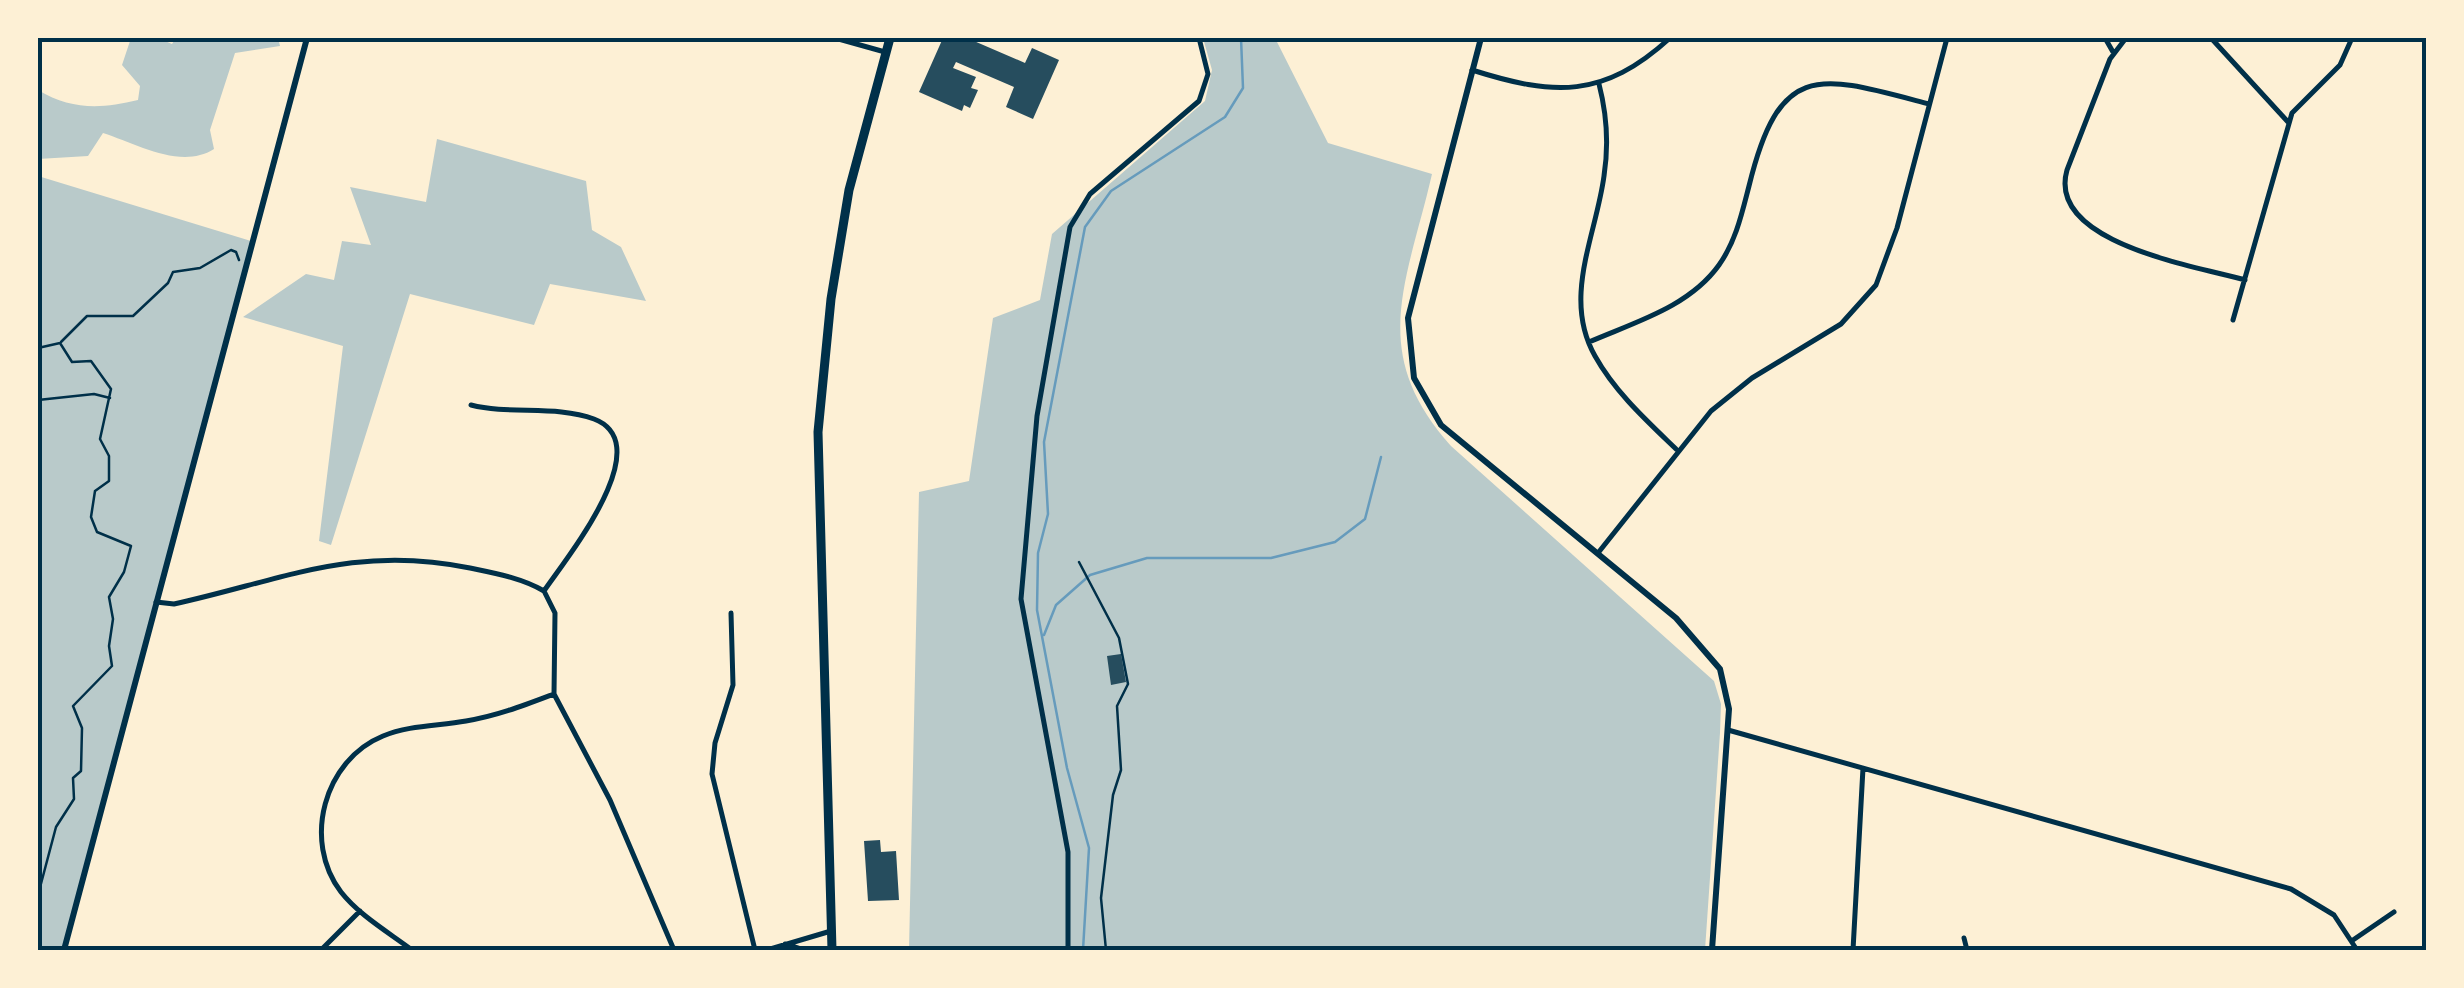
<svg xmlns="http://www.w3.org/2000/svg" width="2464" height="988" font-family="Roboto,sans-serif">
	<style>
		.green { fill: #b9caca }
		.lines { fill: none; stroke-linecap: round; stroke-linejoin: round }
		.stream { stroke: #669bbc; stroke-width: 2.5 }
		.building { fill: #264d5e }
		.path { stroke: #003049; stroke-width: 2.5 }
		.minor { stroke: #003049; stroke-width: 5 }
		.tertiary { stroke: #003049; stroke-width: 6 }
		.primary { stroke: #003049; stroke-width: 9 }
		.neatline { fill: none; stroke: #003049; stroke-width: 4 }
	</style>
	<rect width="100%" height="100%" fill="#fdf0d5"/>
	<path class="green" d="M 131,38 L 158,38 L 172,44 L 176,38 L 278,38 L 280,46 L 235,53 L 210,130 L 214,149 C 181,170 137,144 103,133 L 88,156 L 38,159 L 38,90 C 71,110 101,109 138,100 L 140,86 L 122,65 Z
		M 1203,38 L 1275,38 L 1328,143 L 1432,174 C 1407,283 1367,352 1451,446 L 1714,681 L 1721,704 L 1720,733 L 1705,950 L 909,950 L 919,492 L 969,481 L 993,318 L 1040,300 L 1052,234 L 1205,101 L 1212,70 Z
		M 437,139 L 586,181 L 592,230 L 621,247 L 646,301 L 550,284 L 534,325 L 410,294 L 331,545 L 319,541 L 343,346 L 243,317 L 306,274 L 334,280 L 342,241 L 371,245 L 350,187 L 426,202 Z
		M 38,176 L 251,241 L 64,950 L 38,950 Z"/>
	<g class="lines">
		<path class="stream" d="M 1044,635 L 1056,605 L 1090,575 L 1147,558 L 1271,558 L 1335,542 L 1365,519 L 1381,457
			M 1083,950 L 1089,848 L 1067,768 L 1037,610 L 1038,553 L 1048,514 L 1044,442 L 1085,227 L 1111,191 L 1225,117 L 1243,88 L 1241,38"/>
	</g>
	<path class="building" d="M 943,38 L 967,38 L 1025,63 L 1032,48 L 1059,60 L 1033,119 L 1006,107 L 1014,87 L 956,62 L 953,68 L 976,77 L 971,88 L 978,90 L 970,108 L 964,105 L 962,111 L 919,92 Z
		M 1121,654 L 1126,682 L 1111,685 L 1107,656 Z
		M 880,840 L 881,852 L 896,851 L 899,900 L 868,901 L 864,841 Z"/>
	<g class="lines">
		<path class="path" d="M 61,342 L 87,316 L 133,316 L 168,283 L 173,272 L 200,268 L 231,250 L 236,252 L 239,260
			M 38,348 L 60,343 L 72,362 L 91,361 L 111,389 L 100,439 L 109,456 L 109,481 L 95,491 L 91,517 L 97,532 L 131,546 L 124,572 L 109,597 L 113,619 L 109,646 L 112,666 L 73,706 L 82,728 L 81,771 L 73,778 L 74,799 L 56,827 L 38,895
			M 38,400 L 94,394 L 110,398
			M 1079,562 L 1119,638 L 1128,684 L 1117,706 L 1121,770 L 1113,795 L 1101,898 L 1106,950"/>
		<path class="minor" d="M 835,38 L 885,52
			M 2105,38 L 2113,52
			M 2126,38 L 2110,59 L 2067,170 C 2046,243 2196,266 2245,280
			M 2211,38 L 2288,122
			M 1472,70 C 1554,96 1603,99 1670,38
			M 1599,84 C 1607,115 1609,144 1604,176 C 1596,236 1562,298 1595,356 C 1615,392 1647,421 1676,449
			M 2233,320 L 2292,113 L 2340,65 L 2352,38
			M 1589,342 C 1635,322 1689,307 1719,265 C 1736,241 1742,213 1749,186 C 1780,59 1819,75 1929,104
			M 471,405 C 510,415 556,405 594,419 C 660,444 565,560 544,591
			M 1598,553 L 1711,411 L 1752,378 L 1841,324 L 1876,285 L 1897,228 L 1947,38
			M 156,602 L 174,604 C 283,580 354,544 470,568 C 494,573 522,578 544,591 L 555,613 L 554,694 L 610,800 L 674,950
			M 731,613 L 733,685 L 715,743 L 712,774 L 755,950
			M 1728,730 L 2291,889 L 2334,915 L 2357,950
			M 1964,938 L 1967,950
			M 2353,940 L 2394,912
			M 785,944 L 804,950
			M 321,950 L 360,911
			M 412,950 C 388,932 359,915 341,892 C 302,841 324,760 383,736 C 409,725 439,726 466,721 C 497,716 525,705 554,694
			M 767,950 L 831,931
			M 1068,950 L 1068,852 L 1021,599 L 1037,416 L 1070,227 L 1090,194 L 1199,101 L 1208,74 L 1199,38
			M 1853,950 L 1863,768"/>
		<path class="tertiary" d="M 1481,38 L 1408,318 L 1414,378 L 1441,425 L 1676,618 L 1720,669 L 1729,709 L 1712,950
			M 64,950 L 307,38"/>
		<path class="primary" d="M 832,950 L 818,432 L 831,299 L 849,190 L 890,38"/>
	</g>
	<rect width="2464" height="988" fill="none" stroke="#fdf0d5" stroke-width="80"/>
	<rect x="40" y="40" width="2384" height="908" class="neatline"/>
</svg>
